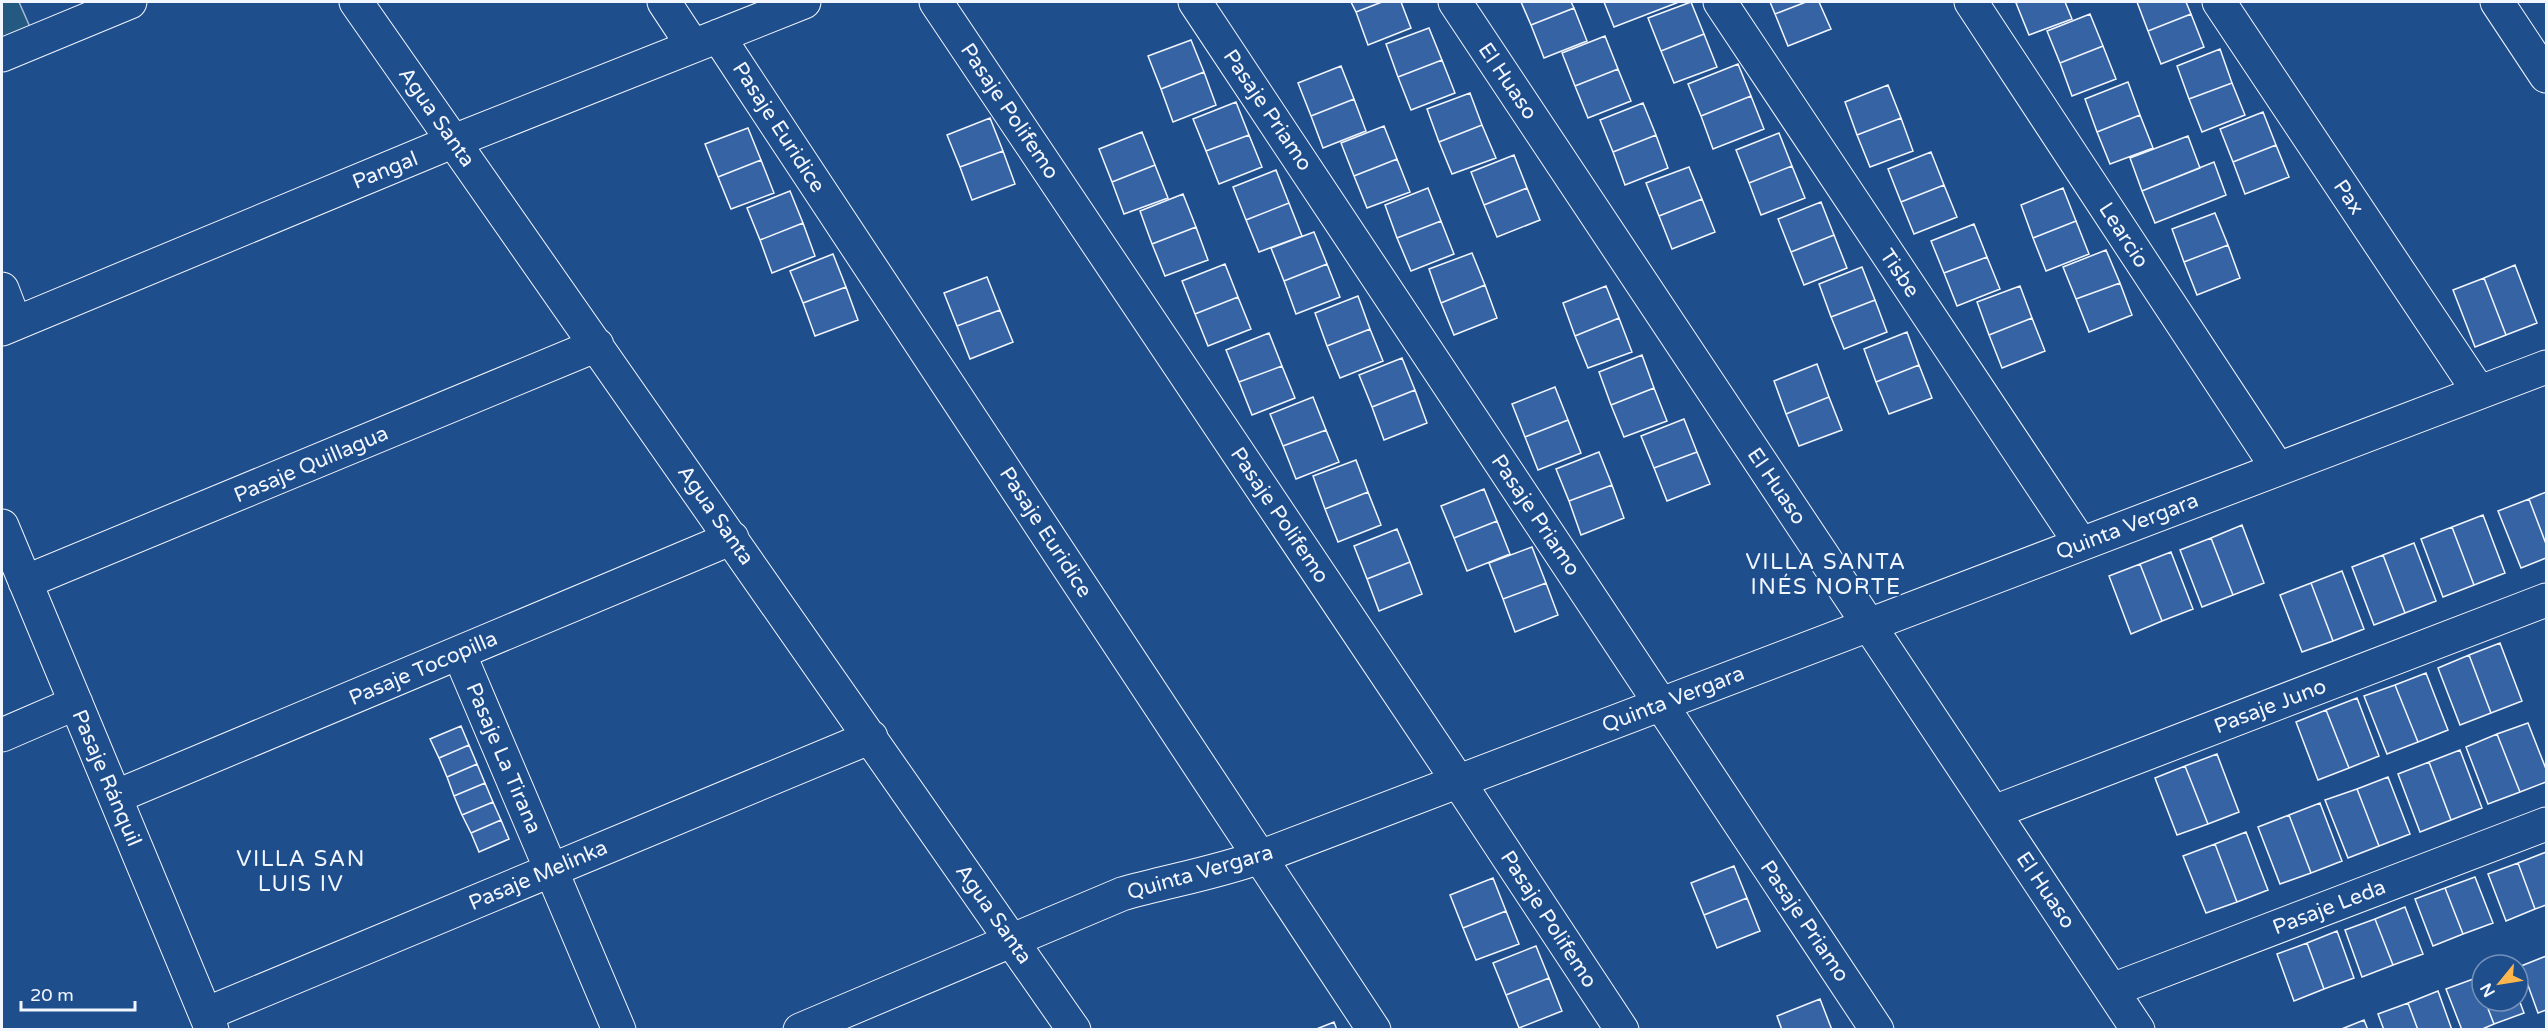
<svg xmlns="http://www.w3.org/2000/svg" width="2548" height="1031" font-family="'Varela Round',sans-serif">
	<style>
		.green { fill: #245a82; stroke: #a8bbd7; stroke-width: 1.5 }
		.building { fill: #3563a3; stroke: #f2f6ff; stroke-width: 1.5 }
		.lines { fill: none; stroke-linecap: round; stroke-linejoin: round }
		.street-casing { stroke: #f2f6ff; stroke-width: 35 }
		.street { stroke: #1f4e8c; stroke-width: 33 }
		.labels { text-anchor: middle; stroke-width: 4.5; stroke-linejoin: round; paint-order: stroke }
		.street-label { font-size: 21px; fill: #f2f6ff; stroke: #1f4e8c }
		.neighbourhood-label { font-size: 22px; letter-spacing: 1.5px; fill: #f2f6ff; stroke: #1f4e8c }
	</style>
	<rect width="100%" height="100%" fill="#1f4e8c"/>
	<path class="green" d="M 2,2 L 19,2 L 30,27 L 2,39 Z"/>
	<path class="building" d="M 1351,2 L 1382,2 L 1356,12 Z
		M 1382,2 L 1401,2 L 1411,28 L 1368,45 L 1356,12 Z
		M 1521,2 L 1571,2 L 1574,8 L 1531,25 Z
		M 1604,2 L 1679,2 L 1614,27 Z
		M 1691,2 L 1704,34 L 1661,51 L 1648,18 Z
		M 1770,2 L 1806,2 L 1775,14 Z
		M 1806,2 L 1819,2 L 1831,29 L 1788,46 L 1775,14 Z
		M 2019,2 L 2065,2 L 2072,19 L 2029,35 L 2016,3 Z
		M 2137,2 L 2186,2 L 2191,14 L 2148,31 Z
		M 1574,8 L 1587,41 L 1544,58 L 1531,25 Z
		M 2090,14 L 2103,46 L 2060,63 L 2047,31 Z
		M 2191,14 L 2204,47 L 2161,64 L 2148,31 Z
		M 1429,28 L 1442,60 L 1398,77 L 1386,44 Z
		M 1704,34 L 1717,67 L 1674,83 L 1661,51 Z
		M 1605,36 L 1618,69 L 1575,86 L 1562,53 Z
		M 1191,40 L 1204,72 L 1161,89 L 1148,56 Z
		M 2103,46 L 2116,79 L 2072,96 L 2060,63 Z
		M 2220,49 L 2232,83 L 2189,99 L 2177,66 Z
		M 1442,60 L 1455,93 L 1411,110 L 1398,77 Z
		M 1738,64 L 1751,96 L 1701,116 L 1688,84 Z
		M 1341,66 L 1354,99 L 1311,116 L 1298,83 Z
		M 1618,69 L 1631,101 L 1588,118 L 1575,86 Z
		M 1204,72 L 1216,105 L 1173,122 L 1161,89 Z
		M 2128,82 L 2140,115 L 2097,132 L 2085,99 Z
		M 2232,83 L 2245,115 L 2202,132 L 2189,99 Z
		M 1888,85 L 1901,118 L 1857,135 L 1845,102 Z
		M 1470,93 L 1482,125 L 1439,142 L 1427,109 Z
		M 1751,96 L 1764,129 L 1713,149 L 1701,116 Z
		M 1354,99 L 1366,131 L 1323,148 L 1311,116 Z
		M 1236,102 L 1249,135 L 1206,151 L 1193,119 Z
		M 1643,103 L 1656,135 L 1613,152 L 1600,120 Z
		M 2263,112 L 2276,145 L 2233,162 L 2220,129 Z
		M 2140,115 L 2153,148 L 2110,164 L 2097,132 Z
		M 990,118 L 1003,151 L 960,167 L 947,135 Z
		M 1901,118 L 1913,151 L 1870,167 L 1857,135 Z
		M 1482,125 L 1496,158 L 1452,174 L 1439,142 Z
		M 1384,126 L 1397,159 L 1354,176 L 1341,143 Z
		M 748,128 L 761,160 L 718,177 L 705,144 Z
		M 1142,132 L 1155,165 L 1112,182 L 1099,149 Z
		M 1779,133 L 1792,166 L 1749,183 L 1736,150 Z
		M 1249,135 L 1262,167 L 1219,184 L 1206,151 Z
		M 1656,135 L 1668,168 L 1625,185 L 1613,152 Z
		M 2188,136 L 2200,168 L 2142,191 L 2130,158 Z
		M 2276,145 L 2289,177 L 2245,194 L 2233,162 Z
		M 1003,151 L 1015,184 L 972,200 L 960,167 Z
		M 1931,152 L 1944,185 L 1901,202 L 1888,169 Z
		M 1514,155 L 1527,188 L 1484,205 L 1471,172 Z
		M 1397,159 L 1410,192 L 1367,208 L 1354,176 Z
		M 761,160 L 774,193 L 731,209 L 718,177 Z
		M 2214,162 L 2226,195 L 2155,223 L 2142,191 Z
		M 1155,165 L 1168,198 L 1124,214 L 1112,182 Z
		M 1792,166 L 1805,198 L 1761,215 L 1749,183 Z
		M 1689,167 L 1702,199 L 1659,216 L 1646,183 Z
		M 1276,170 L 1289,203 L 1246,220 L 1233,187 Z
		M 1944,185 L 1957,217 L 1914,234 L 1901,202 Z
		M 1428,188 L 1441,221 L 1397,238 L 1385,205 Z
		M 1527,188 L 1540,220 L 1497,237 L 1484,205 Z
		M 2063,188 L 2076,221 L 2033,238 L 2021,205 Z
		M 790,191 L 803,223 L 760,240 L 747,208 Z
		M 1183,194 L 1196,227 L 1152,244 L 1140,211 Z
		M 1702,199 L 1715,232 L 1672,249 L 1659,216 Z
		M 1821,202 L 1834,235 L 1791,252 L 1778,219 Z
		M 1289,203 L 1302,236 L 1259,252 L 1246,220 Z
		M 2215,213 L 2228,245 L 2184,262 L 2172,229 Z
		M 1441,221 L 1454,254 L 1411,271 L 1397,238 Z
		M 2076,221 L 2089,254 L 2046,271 L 2033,238 Z
		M 803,223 L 815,256 L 772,273 L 760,240 Z
		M 1974,224 L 1987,257 L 1944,273 L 1931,241 Z
		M 1196,227 L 1208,260 L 1165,276 L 1152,244 Z
		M 1314,232 L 1327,264 L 1284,281 L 1271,248 Z
		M 1834,235 L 1847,268 L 1804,285 L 1791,252 Z
		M 2228,245 L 2240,278 L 2197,295 L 2184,262 Z
		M 2106,250 L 2120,283 L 2076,299 L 2063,267 Z
		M 1472,253 L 1485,285 L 1441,303 L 1429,269 Z
		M 833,254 L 846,287 L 803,303 L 790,271 Z
		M 1987,257 L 2000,289 L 1957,306 L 1944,273 Z
		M 1225,264 L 1238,297 L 1195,314 L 1182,281 Z
		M 1327,264 L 1340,297 L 1296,314 L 1284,281 Z
		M 2515,265 L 2537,323 L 2506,335 L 2484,278 Z
		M 1862,267 L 1875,300 L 1831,317 L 1819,284 Z
		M 987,277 L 1000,310 L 957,326 L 944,293 Z
		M 2484,278 L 2506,335 L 2475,347 L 2453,290 Z
		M 2120,283 L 2132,315 L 2089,332 L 2076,299 Z
		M 1485,285 L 1497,318 L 1454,335 L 1441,303 Z
		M 1606,286 L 1619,318 L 1575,336 L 1563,303 Z
		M 2020,286 L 2032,318 L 1989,335 L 1977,302 Z
		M 846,287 L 858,320 L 815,336 L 803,303 Z
		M 1358,296 L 1370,329 L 1327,346 L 1315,313 Z
		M 1238,297 L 1251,329 L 1208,346 L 1195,314 Z
		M 1875,300 L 1887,332 L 1844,349 L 1831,317 Z
		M 1000,310 L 1013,342 L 970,359 L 957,326 Z
		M 1619,318 L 1632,352 L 1588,368 L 1575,336 Z
		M 2032,318 L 2045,351 L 2002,368 L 1989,335 Z
		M 1370,329 L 1383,361 L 1340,378 L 1327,346 Z
		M 1907,332 L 1919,365 L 1876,382 L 1864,349 Z
		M 1269,333 L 1282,366 L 1239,382 L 1226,350 Z
		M 1642,355 L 1654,388 L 1611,405 L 1599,372 Z
		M 1402,358 L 1415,390 L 1372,407 L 1359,375 Z
		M 1817,364 L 1829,397 L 1786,414 L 1774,381 Z
		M 1919,365 L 1932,398 L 1889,414 L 1876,382 Z
		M 1282,366 L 1295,398 L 1252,415 L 1239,382 Z
		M 1555,387 L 1568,420 L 1525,437 L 1512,404 Z
		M 1654,388 L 1667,421 L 1624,437 L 1611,405 Z
		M 1415,390 L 1427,423 L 1384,440 L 1372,407 Z
		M 1313,397 L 1326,430 L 1283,446 L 1270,414 Z
		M 1829,397 L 1842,430 L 1799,446 L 1786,414 Z
		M 1684,419 L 1697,452 L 1654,468 L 1641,436 Z
		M 1568,420 L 1581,453 L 1538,470 L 1525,437 Z
		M 1326,430 L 1339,462 L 1296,479 L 1283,446 Z
		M 1599,452 L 1612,485 L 1569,501 L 1556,469 Z
		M 1697,452 L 1710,484 L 1667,501 L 1654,468 Z
		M 1356,460 L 1368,492 L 1325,509 L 1313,476 Z
		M 1612,485 L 1624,518 L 1581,535 L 1569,501 Z
		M 1484,489 L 1497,521 L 1454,538 L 1441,506 Z
		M 1368,492 L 1381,525 L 1338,542 L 1325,509 Z
		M 2546,492 L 2546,544 L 2529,499 Z
		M 2529,499 L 2546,544 L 2546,558 L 2521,568 L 2498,511 Z
		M 2483,515 L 2505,573 L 2474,585 L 2452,527 Z
		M 1497,521 L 1510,554 L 1467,571 L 1454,538 Z
		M 2242,525 L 2264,583 L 2233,595 L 2211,538 Z
		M 2452,527 L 2474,585 L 2443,597 L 2421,539 Z
		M 1397,529 L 1410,562 L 1367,579 L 1354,546 Z
		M 2211,538 L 2233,595 L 2202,607 L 2180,550 Z
		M 2414,543 L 2436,601 L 2405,613 L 2383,555 Z
		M 1532,547 L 1546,583 L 1503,599 L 1489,563 Z
		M 2171,552 L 2193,609 L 2162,621 L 2140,564 Z
		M 2383,555 L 2405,613 L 2374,625 L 2352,567 Z
		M 1410,562 L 1422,594 L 1379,611 L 1367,579 Z
		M 2140,564 L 2162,621 L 2131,634 L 2109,576 Z
		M 2342,571 L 2364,629 L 2333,641 L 2311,583 Z
		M 1546,583 L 1558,615 L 1515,632 L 1503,599 Z
		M 2311,583 L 2333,641 L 2302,652 L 2280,595 Z
		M 2500,643 L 2522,701 L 2491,713 L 2469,655 Z
		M 2469,655 L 2491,713 L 2460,725 L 2438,668 Z
		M 2426,673 L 2448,730 L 2418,742 L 2395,685 Z
		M 2395,685 L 2418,742 L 2387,754 L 2364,696 Z
		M 2357,698 L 2379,756 L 2349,768 L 2326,710 Z
		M 2326,710 L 2349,768 L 2318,780 L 2296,722 Z
		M 2528,723 L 2546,769 L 2546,782 L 2520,792 L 2497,734 Z
		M 461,726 L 469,745 L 439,758 L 430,739 Z
		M 2497,734 L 2520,792 L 2488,804 L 2466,747 Z
		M 469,745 L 477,764 L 447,777 L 439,758 Z
		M 2460,750 L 2482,808 L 2451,820 L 2429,762 Z
		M 2217,754 L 2239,812 L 2208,824 L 2185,766 Z
		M 2429,762 L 2451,820 L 2420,832 L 2398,774 Z
		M 477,764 L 485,783 L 454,796 L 447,777 Z
		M 2185,766 L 2208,824 L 2177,835 L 2155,778 Z
		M 2388,777 L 2410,834 L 2379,846 L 2357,789 Z
		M 485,783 L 493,802 L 462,815 L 454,796 Z
		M 2357,789 L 2379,846 L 2348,858 L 2325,800 Z
		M 493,802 L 501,820 L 471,833 L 462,815 Z
		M 2320,803 L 2342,861 L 2311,873 L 2289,815 Z
		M 2289,815 L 2311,873 L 2280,884 L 2258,827 Z
		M 501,820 L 509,839 L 479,852 L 471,833 Z
		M 2246,832 L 2268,890 L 2237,902 L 2215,844 Z
		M 2215,844 L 2237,902 L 2206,913 L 2183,856 Z
		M 2546,852 L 2546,905 L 2535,909 L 2518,863 Z
		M 2518,863 L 2535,909 L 2506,921 L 2488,874 Z
		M 1734,866 L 1747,898 L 1704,915 L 1691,883 Z
		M 2475,877 L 2493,923 L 2463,934 L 2445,888 Z
		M 1493,878 L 1506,911 L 1463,928 L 1450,895 Z
		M 2445,888 L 2463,934 L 2433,946 L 2415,899 Z
		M 1747,898 L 1760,931 L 1717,948 L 1704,915 Z
		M 2405,907 L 2423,954 L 2393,965 L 2375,919 Z
		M 1506,911 L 1519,944 L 1476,960 L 1463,928 Z
		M 2375,919 L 2393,965 L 2362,977 L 2345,930 Z
		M 2337,931 L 2354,978 L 2324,989 L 2307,943 Z
		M 2307,943 L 2324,989 L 2294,1001 L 2277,954 Z
		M 1536,946 L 1549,978 L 1506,995 L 1493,963 Z
		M 2546,956 L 2546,1010 L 2538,1013 L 2521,966 Z
		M 1549,978 L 1562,1011 L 1519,1028 L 1506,995 Z
		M 2476,978 L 2482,993 L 2482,1001 L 2485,1001 L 2494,1024 L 2480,1030 L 2462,1030 L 2446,989 Z
		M 2438,991 L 2452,1030 L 2418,1030 L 2408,1003 Z
		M 2518,997 L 2524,1013 L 2494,1024 L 2485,1001 L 2518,1001 Z
		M 1820,999 L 1832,1030 L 1782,1030 L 1777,1016 Z
		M 2408,1003 L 2418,1030 L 2384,1030 L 2378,1014 Z
		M 2364,1020 L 2368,1030 L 2339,1030 Z
		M 1334,1022 L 1337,1030 L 1314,1030 Z"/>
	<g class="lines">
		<defs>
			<path id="street" d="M 356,2 L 1074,1030
				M 664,2 L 693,46
				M 936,2 L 1458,781 L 1622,1030
				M 1195,2 L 1877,1030
				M 1455,2 L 2138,1030
				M 1720,2 L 2081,544
				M 1971,2 L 2278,469
				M 2219,2 L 2479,392
				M 2497,2 L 2546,76
				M 718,36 L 1374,1030
				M 2,55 L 130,2
				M 2,289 L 15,323
				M 2,329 L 454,141 L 804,2
				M 2,526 L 212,1030
				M 25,582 L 597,345
				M 459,653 L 619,1030
				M 2,735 L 76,703
				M 115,797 L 732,538
				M 1994,812 L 2546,600
				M 2112,990 L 2546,824
				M 206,1014 L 871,737
				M 800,1030 L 1122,894 C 1168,881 1215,873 1260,857 L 2546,367"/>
		</defs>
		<use href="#street" class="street-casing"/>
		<use href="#street" class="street"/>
	</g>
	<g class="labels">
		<g class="street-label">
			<text transform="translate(1508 81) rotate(56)" y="7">El Huaso</text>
			<text transform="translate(1268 110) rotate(56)" y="7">Pasaje Priamo</text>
			<text transform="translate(1010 111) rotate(56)" y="7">Pasaje Polifemo</text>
			<text transform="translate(437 117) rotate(55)" y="7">Agua Santa</text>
			<text transform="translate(779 127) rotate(57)" y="7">Pasaje Euridice</text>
			<text transform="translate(385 170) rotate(-22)" y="7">Pangal</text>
			<text transform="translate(2349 197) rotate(56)" y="7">Pax</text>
			<text transform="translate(2124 235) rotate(57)" y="7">Learcio</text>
			<text transform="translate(1900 273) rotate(56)" y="7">Tisbe</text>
			<text transform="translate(311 464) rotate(-23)" y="7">Pasaje Quillagua</text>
			<text transform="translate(1777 486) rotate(56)" y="7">El Huaso</text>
			<text transform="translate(716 515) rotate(55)" y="7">Agua Santa</text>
			<text transform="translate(1280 515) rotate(56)" y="7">Pasaje Polifemo</text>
			<text transform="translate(1536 515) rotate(56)" y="7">Pasaje Priamo</text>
			<text transform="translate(2127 526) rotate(-21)" y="7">Quinta Vergara</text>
			<text transform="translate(1046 532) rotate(57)" y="7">Pasaje Euridice</text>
			<text transform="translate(423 668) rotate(-23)" y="7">Pasaje Tocopilla</text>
			<text transform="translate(1673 699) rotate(-21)" y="7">Quinta Vergara</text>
			<text transform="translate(2270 706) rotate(-21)" y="7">Pasaje Juno</text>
			<text transform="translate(504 758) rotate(67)" y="7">Pasaje La Tirana</text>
			<text transform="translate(107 778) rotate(67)" y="7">Pasaje Ránquil</text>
			<text transform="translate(1200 872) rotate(-16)" y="7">Quinta Vergara</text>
			<text transform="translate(538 875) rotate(-23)" y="7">Pasaje Melinka</text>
			<text transform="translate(2046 890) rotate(56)" y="7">El Huaso</text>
			<text transform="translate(2329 907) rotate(-21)" y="7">Pasaje Leda</text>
			<text transform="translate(994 914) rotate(55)" y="7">Agua Santa</text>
			<text transform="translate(1549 919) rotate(57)" y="7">Pasaje Polifemo</text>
			<text transform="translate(1805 921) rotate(56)" y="7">Pasaje Priamo</text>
		</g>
		<g class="neighbourhood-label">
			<text x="1826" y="569">VILLA SANTA<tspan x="1826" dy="25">INÉS NORTE</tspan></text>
			<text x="301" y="866">VILLA SAN<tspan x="301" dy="25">LUIS IV</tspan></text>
		</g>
	</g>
	<rect width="2548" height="1031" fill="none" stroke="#f2f6ff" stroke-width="6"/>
	<g transform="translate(2500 983) rotate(240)"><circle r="28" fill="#1f4e8c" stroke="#7391ba" stroke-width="1.5"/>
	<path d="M0-4.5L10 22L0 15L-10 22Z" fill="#ffb74d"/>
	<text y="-9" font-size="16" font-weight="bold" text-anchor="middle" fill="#f2f6ff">N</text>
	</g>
	<path d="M21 1001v9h114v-9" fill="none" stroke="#f2f6ff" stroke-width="3"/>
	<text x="30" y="1001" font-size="18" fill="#f2f6ff" stroke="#1f4e8c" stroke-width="4.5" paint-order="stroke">20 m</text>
</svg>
